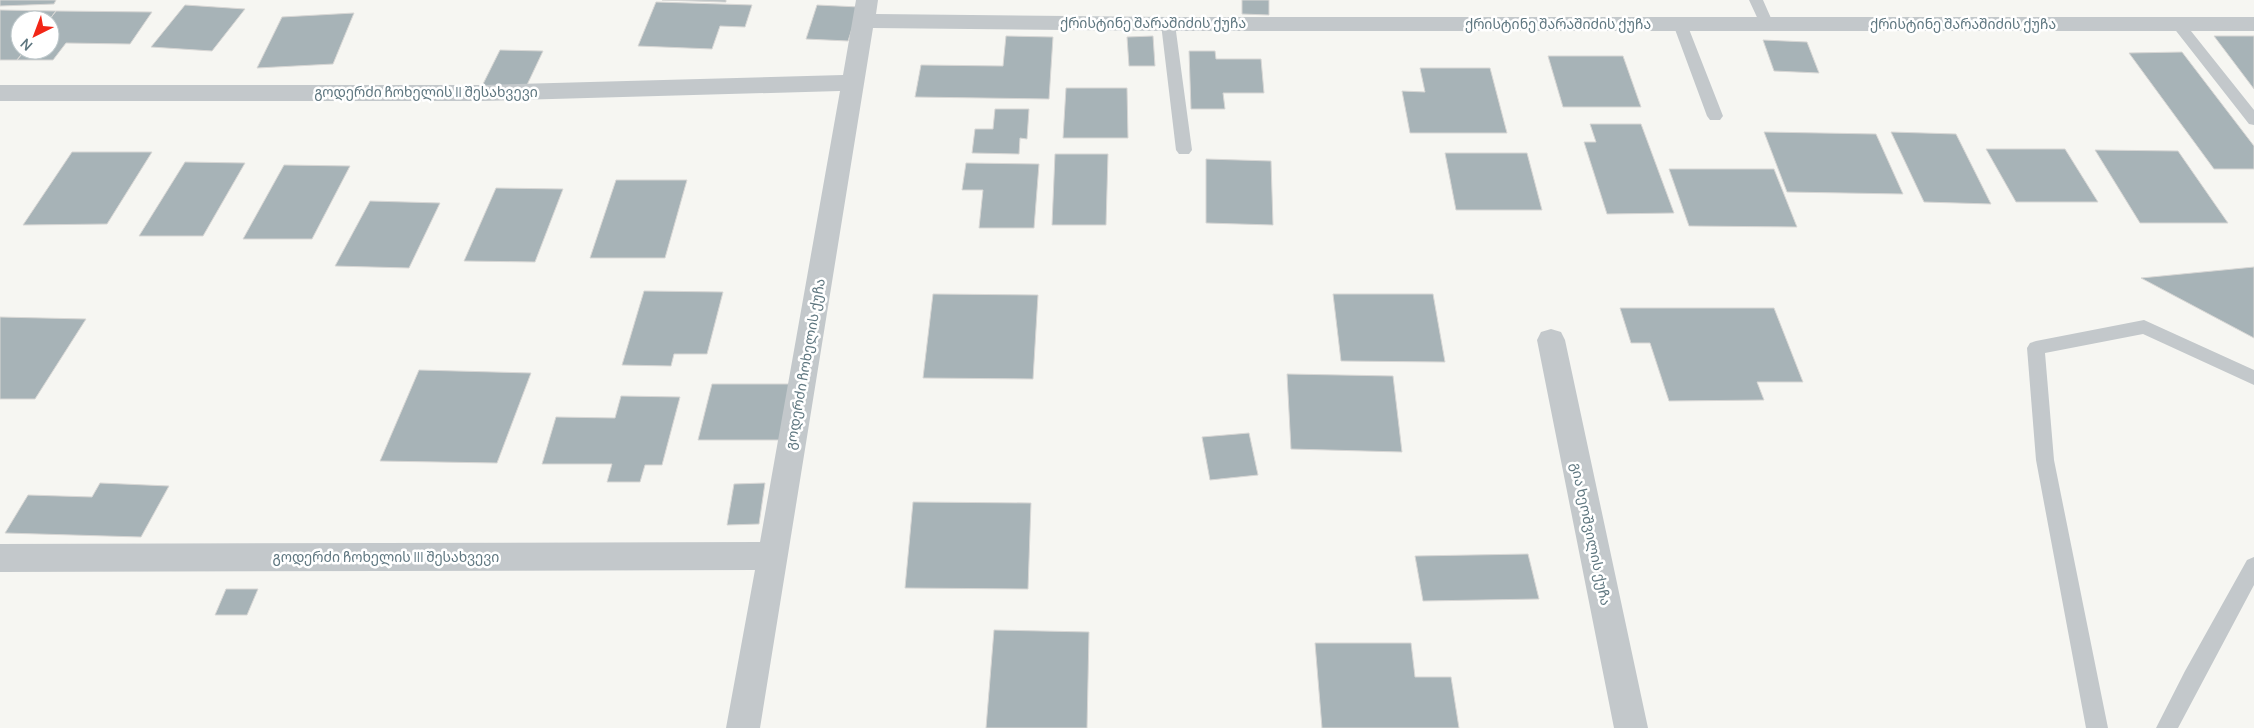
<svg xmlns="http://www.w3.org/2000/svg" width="2254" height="728" font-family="Manrope,'Noto Sans Georgian',sans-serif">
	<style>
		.building { fill: #a7b3b7; stroke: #d8d7d5 }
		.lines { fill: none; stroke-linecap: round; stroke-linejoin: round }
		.lane { fill: #c3c8cb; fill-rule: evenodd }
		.street { fill: #c3c8cb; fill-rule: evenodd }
		.labels { text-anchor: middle; stroke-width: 5; stroke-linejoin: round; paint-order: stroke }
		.street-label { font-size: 14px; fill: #5f7780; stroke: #fff }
	</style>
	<rect width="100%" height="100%" fill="#f6f6f2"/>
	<path class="building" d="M 0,0 L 56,0 L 54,4 L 0,6 Z
		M 662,0 L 726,0 L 726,2 Z
		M 1242,0 L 1269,0 L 1269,15 L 1242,14 Z
		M 656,2 L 752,5 L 745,27 L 720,26 L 712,49 L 638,46 Z
		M 185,5 L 245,9 L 212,51 L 151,47 Z
		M 817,5 L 859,7 L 848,41 L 806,39 Z
		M 0,10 L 56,11 L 49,20 L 20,20 L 20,50 L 25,50 L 17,60 L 0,60 Z
		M 56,11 L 152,12 L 130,44 L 66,43 L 53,60 L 17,60 L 25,50 L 50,50 L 49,20 Z
		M 354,13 L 333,64 L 257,68 L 282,17 Z
		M 1006,36 L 1053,37 L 1049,99 L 915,97 L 921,65 L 1003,66 Z
		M 1153,36 L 1155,66 L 1129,66 L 1127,37 Z
		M 2214,36 L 2254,36 L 2254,89 Z
		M 1763,40 L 1807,42 L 1819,73 L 1774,71 Z
		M 500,50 L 543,51 L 526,87 L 482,86 Z
		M 1189,51 L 1215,51 L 1216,59 L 1261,59 L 1264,93 L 1223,93 L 1225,109 L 1191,109 Z
		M 2182,52 L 2254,146 L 2254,169 L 2214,169 L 2129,53 Z
		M 1548,56 L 1623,56 L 1641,107 L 1563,107 Z
		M 1420,68 L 1490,68 L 1507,133 L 1410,133 L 1402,91 L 1425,92 Z
		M 1066,88 L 1127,88 L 1128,138 L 1063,138 Z
		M 995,109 L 1029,109 L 1027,139 L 1020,138 L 1019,154 L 972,153 L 975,129 L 993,129 Z
		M 1590,124 L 1641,124 L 1674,213 L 1607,214 L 1584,142 L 1596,142 Z
		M 1764,132 L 1876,134 L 1903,194 L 1787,192 Z
		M 1891,132 L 1956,134 L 1991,204 L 1924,202 Z
		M 1986,149 L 2065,149 L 2098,202 L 2016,202 Z
		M 2095,150 L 2178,151 L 2228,223 L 2140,223 Z
		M 72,152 L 152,152 L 107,224 L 23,225 Z
		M 1445,153 L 1527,153 L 1542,210 L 1456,210 Z
		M 1055,154 L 1108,154 L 1106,225 L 1052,225 Z
		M 1206,159 L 1271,161 L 1273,225 L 1206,223 Z
		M 185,162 L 245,163 L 203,236 L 139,236 Z
		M 966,163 L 1039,164 L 1034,228 L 979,228 L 983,190 L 962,190 Z
		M 284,165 L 350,166 L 312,239 L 243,239 Z
		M 1669,169 L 1774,169 L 1797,227 L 1689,226 Z
		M 616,180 L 687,180 L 665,258 L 590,258 Z
		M 496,188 L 563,189 L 535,262 L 464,261 Z
		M 370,201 L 440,203 L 409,268 L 335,266 Z
		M 2254,267 L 2254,338 L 2141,278 Z
		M 644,291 L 723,292 L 707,354 L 674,354 L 671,366 L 622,365 Z
		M 933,294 L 1038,295 L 1033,379 L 923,378 Z
		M 1333,294 L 1433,294 L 1445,362 L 1341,361 Z
		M 1620,308 L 1774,308 L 1803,382 L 1757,382 L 1764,400 L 1669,401 L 1650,343 L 1631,343 Z
		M 0,317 L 86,319 L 35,399 L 0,399 Z
		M 419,370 L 531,373 L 497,463 L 380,461 Z
		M 1287,374 L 1393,376 L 1402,452 L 1291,449 Z
		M 712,384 L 795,384 L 783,440 L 698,440 Z
		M 621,396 L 680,397 L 662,465 L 645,465 L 640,482 L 607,482 L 612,464 L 542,464 L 556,417 L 615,418 Z
		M 1249,433 L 1258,475 L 1210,480 L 1202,437 Z
		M 100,483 L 169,486 L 141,537 L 5,533 L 28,495 L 92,497 Z
		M 765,483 L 759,524 L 727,525 L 734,484 Z
		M 913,502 L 1031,503 L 1028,589 L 905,588 Z
		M 1528,554 L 1539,599 L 1423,601 L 1415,556 Z
		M 226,589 L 258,589 L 247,615 L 215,615 Z
		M 994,630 L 1089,632 L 1087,728 L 986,728 Z
		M 1315,643 L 1411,643 L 1415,677 L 1451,677 L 1459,728 L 1322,728 Z"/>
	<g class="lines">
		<path class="lane" d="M 1749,0 L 1763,0 L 1774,25 L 1772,28 L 1762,28 Z
			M 1168,19 L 1175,24 L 1192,150 L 1189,154 L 1179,154 L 1176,150 L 1161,24 Z
			M 1680,19 L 1687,24 L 1723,116 L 1720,120 L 1710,120 L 1707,116 L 1673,24 Z
			M 2178,19 L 2183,21 L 2254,110 L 2254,125 L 2249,124 L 2173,27 L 2171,24 L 2173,21 Z
			M 2144,320 L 2254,370 L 2254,385 L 2143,334 L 2045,353 L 2054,460 L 2108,728 L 2086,728 L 2036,460 L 2027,348 L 2030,343 L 2036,341 Z
			M 2254,557 L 2254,585 L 2178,728 L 2156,728 L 2185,671 L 2247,560 Z"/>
		<path class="street" d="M 856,0 L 878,0 L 876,14 L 1168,17 L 2254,17 L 2254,31 L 1168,31 L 873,28 L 760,728 L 726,728 L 755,570 L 0,572 L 0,544 L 760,542 L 840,91 L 482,101 L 0,101 L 0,85 L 482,85 L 843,75 Z
			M 1551,329 L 1561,332 L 1565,340 L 1648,728 L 1614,728 L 1537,340 L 1541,332 Z"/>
	</g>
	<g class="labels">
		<g class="street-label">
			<text x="1153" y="28">ქრისტინე შარაშიძის ქუჩა</text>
			<text x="1558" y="29">ქრისტინე შარაშიძის ქუჩა</text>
			<text x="1963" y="29">ქრისტინე შარაშიძის ქუჩა</text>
			<text x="426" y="97">გოდერძი ჩოხელის II შესახვევი</text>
			<text transform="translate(805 364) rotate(-80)" y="5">გოდერძი ჩოხელის ქუჩა</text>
			<text transform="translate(1591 534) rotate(78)" y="5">გია ხეოშვილის ქუჩა</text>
			<text x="386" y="562">გოდერძი ჩოხელის III შესახვევი</text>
		</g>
	</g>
	<g transform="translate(35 35) rotate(222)"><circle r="24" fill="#ffffff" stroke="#bfc9cc"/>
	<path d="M0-4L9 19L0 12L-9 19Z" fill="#f22617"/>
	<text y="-8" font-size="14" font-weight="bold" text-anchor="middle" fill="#5f7780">N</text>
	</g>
</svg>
